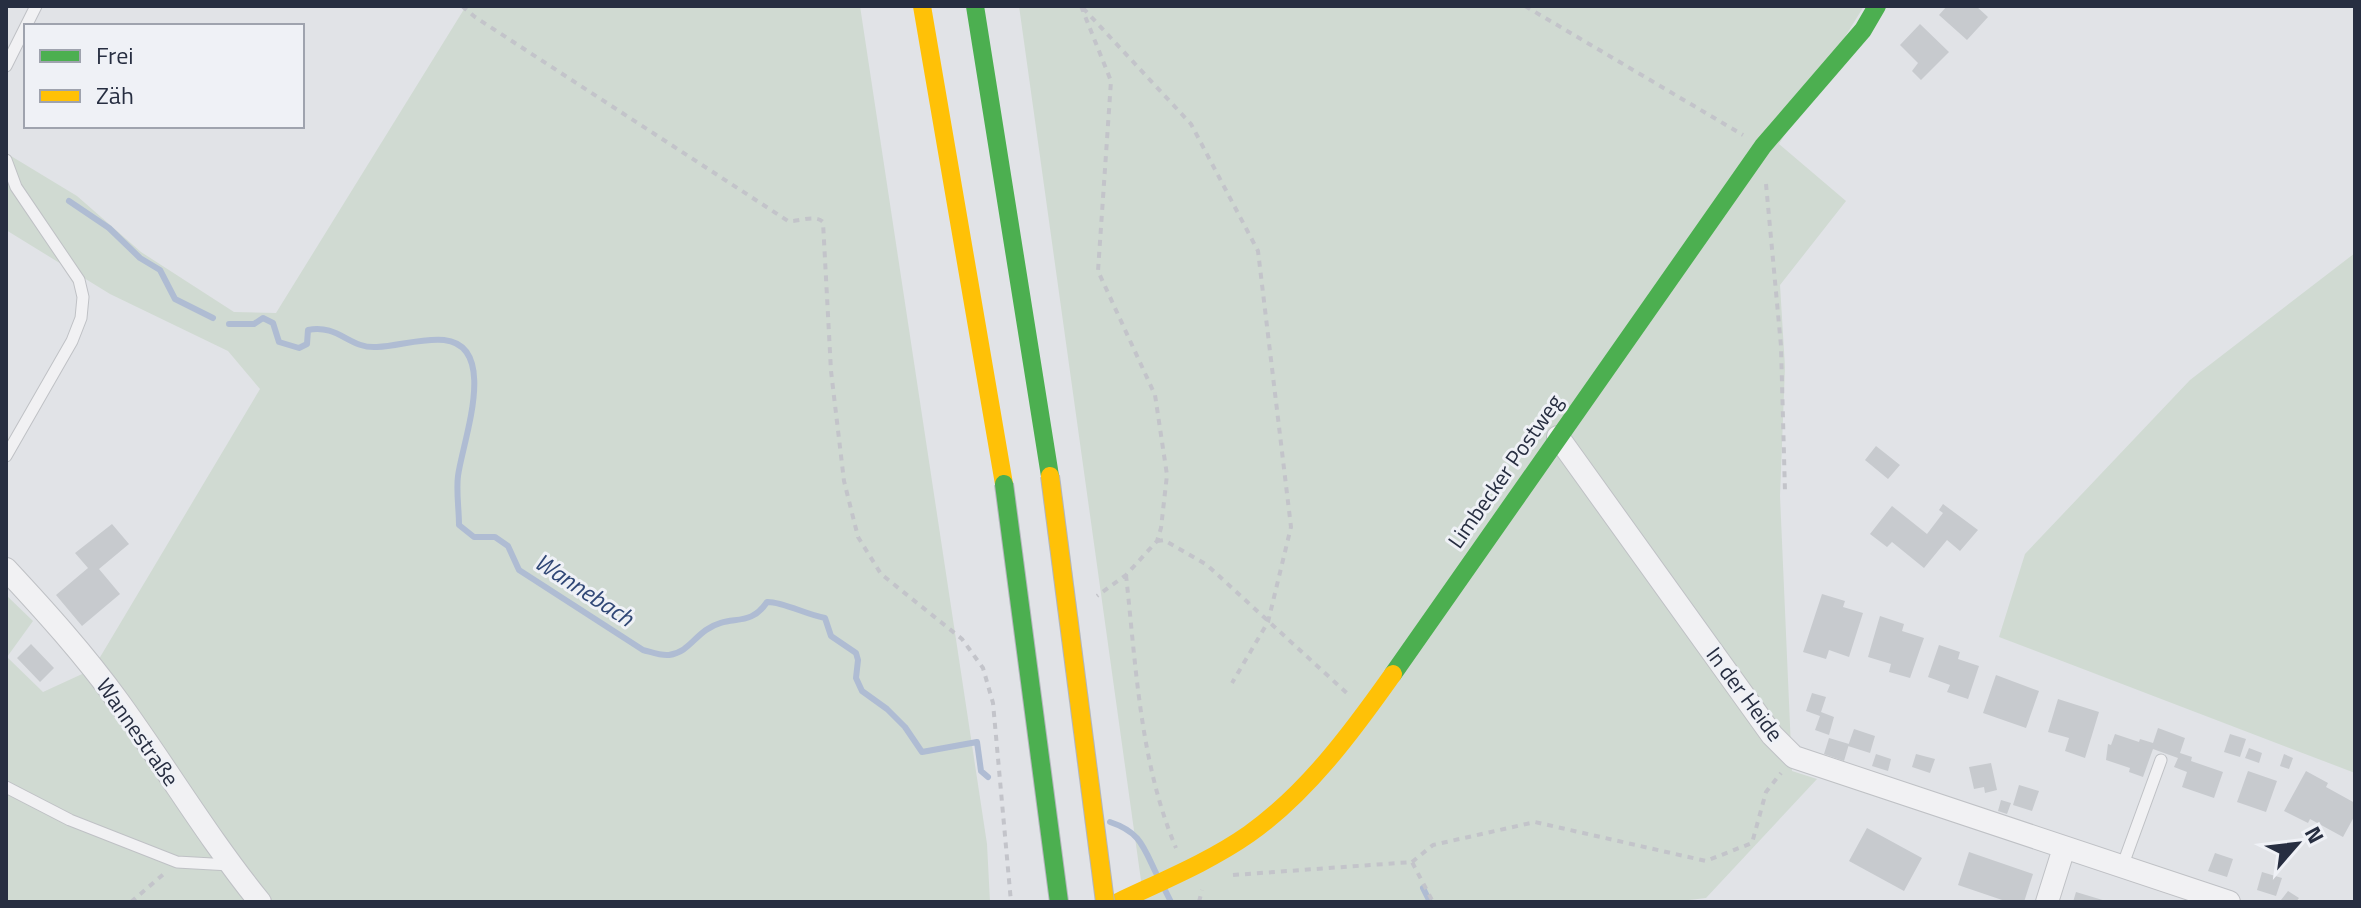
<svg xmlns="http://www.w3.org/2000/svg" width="2361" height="908" font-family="'Titillium Web',sans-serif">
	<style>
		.green { fill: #d0dad2 }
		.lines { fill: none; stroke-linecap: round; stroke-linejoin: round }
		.stream { stroke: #afbcd3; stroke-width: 6 }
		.building { fill: #c7cace }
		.lane-casing { stroke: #bfc1c5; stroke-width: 13 }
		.street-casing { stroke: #bfc1c5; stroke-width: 24 }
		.path { stroke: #c3c4ca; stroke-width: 4; stroke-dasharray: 6 6; stroke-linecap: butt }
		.lane { stroke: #f1f1f3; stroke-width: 11 }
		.street { stroke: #f1f1f3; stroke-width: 22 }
		.fast { stroke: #4caf50; stroke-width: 18 }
		.slow { stroke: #ffc107; stroke-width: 18 }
		.fast-bridge-casing { stroke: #b3b6bc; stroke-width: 20; stroke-linecap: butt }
		.slow-bridge-casing { stroke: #b3b6bc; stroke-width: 20; stroke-linecap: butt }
		.fast-bridge { stroke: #4caf50; stroke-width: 18 }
		.slow-bridge { stroke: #ffc107; stroke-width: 18 }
		.labels { text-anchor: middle; stroke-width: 6; stroke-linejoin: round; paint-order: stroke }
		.street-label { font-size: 22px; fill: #272e41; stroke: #eff1f6 }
		.water-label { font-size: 24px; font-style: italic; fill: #304776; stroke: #eff1f6 }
	</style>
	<rect width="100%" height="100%" fill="#e1e3e7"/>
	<path class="green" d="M 466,6 L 860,6 L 987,844 L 990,902 L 6,902 L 6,595 L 33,621 L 7,657 L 43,692 L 93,669 L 260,389 L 228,351 L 110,294 L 6,230 L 6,153 L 77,196 L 141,252 L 234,312 L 276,313 Z
		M 1019,6 L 1864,6 L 1779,144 L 1846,201 L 1780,285 L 1785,367 L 1780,496 L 1792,771 L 1817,779 L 1706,898 L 1672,902 L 1144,902 Z
		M 2355,253 L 2355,773 L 1999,637 L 2025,554 L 2190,380 Z"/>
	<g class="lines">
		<path class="stream" d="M 69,201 L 109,228 L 140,258 L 160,270 L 175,299 L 213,318
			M 229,324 L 254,324 L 263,318 L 273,323 L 279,342 L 299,348 L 307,344 L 308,330 C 339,324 349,349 377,347 C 398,346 422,338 444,340 C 500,346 462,443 458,476 C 456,491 459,509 459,525 L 474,537 L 495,537 L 508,546 L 519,570 L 643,650 C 651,652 661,656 669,655 C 687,652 692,640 706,630 C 730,613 749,629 767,602 C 781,601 807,615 825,618 L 831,636 L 856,653 L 858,660 L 856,678 L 862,691 L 887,709 L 905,727 L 922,752 L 977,742 L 981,771 L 988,777
			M 1110,822 C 1140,832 1143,846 1156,873
			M 1423,888 L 1430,902
			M 1165,890 L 1171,902"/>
	</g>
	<path class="building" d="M 1947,6 L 1976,6 L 1988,17 L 1967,40 L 1939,15 Z
		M 1920,24 L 1949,52 L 1921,80 L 1912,71 L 1918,63 L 1900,45 Z
		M 1876,446 L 1900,465 L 1888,479 L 1865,460 Z
		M 1943,504 L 1978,530 L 1960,551 L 1947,540 L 1924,568 L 1892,542 L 1887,547 L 1870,534 L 1892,506 L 1927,534 L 1943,513 L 1939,510 Z
		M 112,524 L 129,544 L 99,569 L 120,594 L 82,626 L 56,595 L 88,568 L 75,553 Z
		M 1822,594 L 1845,601 L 1843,607 L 1863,613 L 1849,657 L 1829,650 L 1826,659 L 1803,652 Z
		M 1880,616 L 1904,624 L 1902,631 L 1924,638 L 1910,678 L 1889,672 L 1891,664 L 1868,657 Z
		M 31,644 L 54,668 L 40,682 L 17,658 Z
		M 1939,645 L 1960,652 L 1958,659 L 1979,666 L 1968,699 L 1947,692 L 1950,685 L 1928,677 Z
		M 1996,675 L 2039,691 L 2026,728 L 1983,713 Z
		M 1812,693 L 1826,697 L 1821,712 L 1834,717 L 1829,735 L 1815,730 L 1820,716 L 1806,711 Z
		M 2058,699 L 2099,712 L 2085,758 L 2065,751 L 2069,738 L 2048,732 Z
		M 2158,728 L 2185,738 L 2180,753 L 2192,757 L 2191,761 L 2223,772 L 2214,798 L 2182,787 L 2187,772 L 2174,767 L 2178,758 L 2153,749 L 2143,777 L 2129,772 L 2130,768 L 2106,760 L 2108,744 L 2111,745 L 2115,734 L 2139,742 L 2140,739 L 2153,743 Z
		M 1854,729 L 1875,736 L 1870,753 L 1848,746 Z
		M 2230,734 L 2246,739 L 2240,757 L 2224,752 Z
		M 1829,738 L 1849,744 L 1844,761 L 1824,754 Z
		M 2249,748 L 2262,753 L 2259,763 L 2245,758 Z
		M 1876,754 L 1891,759 L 1888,771 L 1872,766 Z
		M 1916,754 L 1935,759 L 1930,773 L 1912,767 Z
		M 2284,754 L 2293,758 L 2289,769 L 2280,766 Z
		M 1991,763 L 1997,790 L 1985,793 L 1984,787 L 1974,789 L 1969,767 Z
		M 2248,771 L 2277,781 L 2266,812 L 2237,802 Z
		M 2306,771 L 2328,783 L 2326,787 L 2355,803 L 2355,815 L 2343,837 L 2310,819 L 2308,823 L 2284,811 Z
		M 2019,785 L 2039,791 L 2032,811 L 2013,805 Z
		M 2001,800 L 2011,803 L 2007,814 L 1998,811 Z
		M 1867,828 L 1922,858 L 1904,891 L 1849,861 Z
		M 1969,852 L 2033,874 L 2024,902 L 2008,902 L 1958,885 Z
		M 2215,853 L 2233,859 L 2227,877 L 2208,871 Z
		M 2262,872 L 2282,878 L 2276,896 L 2257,890 Z
		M 2288,891 L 2299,898 L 2296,902 L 2281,900 Z
		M 2076,892 L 2106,901 L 2106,902 L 2073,902 Z"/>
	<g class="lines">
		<defs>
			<path id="lane" d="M 6,66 L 36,6
				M 6,160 L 16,187 L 79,280 L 83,297 L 81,318 L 72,341 L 6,456
				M 6,787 L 70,820 L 177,862 L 230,865
				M 2122,867 L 2161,760"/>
			<path id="street" d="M 1558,437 L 1772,735 L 1794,757 L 2229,902
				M 6,569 C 45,611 84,654 118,701 C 166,767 208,838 260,902
				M 2047,902 L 2064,848"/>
		</defs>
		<use href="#lane" class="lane-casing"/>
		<use href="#street" class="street-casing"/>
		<path class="path" d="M 462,6 L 475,17 L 788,221 C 799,222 815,214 823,222 L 831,371 L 844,481 L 858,537 L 881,574 L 962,639 L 983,668 L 993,703 L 1011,902
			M 1081,6 L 1111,81 L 1098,271 L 1155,395 L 1167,475 L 1161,528 L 1157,541 L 1126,575 L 1097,596
			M 1525,6 L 1743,135
			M 1083,8 L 1191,124 L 1258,251 L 1291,527 L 1268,622 L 1232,683
			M 1766,184 L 1781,346 L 1785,492
			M 1157,541 L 1164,540 L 1207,565 L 1350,696
			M 1126,575 C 1136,666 1140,763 1176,848
			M 1412,862 L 1433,845 L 1535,822 L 1706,861 L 1752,843 L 1766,792 L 1781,773
			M 1233,875 L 1412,862 L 1433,902
			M 131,902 L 166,872
			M 1199,902 L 1202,890"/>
		<use href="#lane" class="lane"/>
		<use href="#street" class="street"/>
		<path class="fast" d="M 975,6 L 1050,476
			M 1393,674 L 1763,146 L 1863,30 L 1877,6"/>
		<path class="slow" d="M 922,6 L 1004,484
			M 1118,902 C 1162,881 1209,862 1249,834 C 1307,793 1352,732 1393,674"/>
		<defs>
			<path id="fast-bridge" d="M 1004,484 L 1059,902"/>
			<path id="slow-bridge" d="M 1050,476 L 1105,902"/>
		</defs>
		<use href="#fast-bridge" class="fast-bridge-casing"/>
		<use href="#slow-bridge" class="slow-bridge-casing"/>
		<use href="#fast-bridge" class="fast-bridge"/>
		<use href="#slow-bridge" class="slow-bridge"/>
	</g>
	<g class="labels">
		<g class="street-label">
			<text transform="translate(1505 471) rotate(-55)" y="8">Limbecker Postweg</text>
			<text transform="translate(1745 694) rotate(53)" y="8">In der Heide</text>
			<text transform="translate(138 732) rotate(55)" y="8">Wannestraße</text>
		</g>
		<g class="water-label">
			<text transform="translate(584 590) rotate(33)" y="8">Wannebach</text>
		</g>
	</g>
	<rect width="2361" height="908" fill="none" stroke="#272e41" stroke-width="16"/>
	<rect x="24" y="24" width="280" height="104" fill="#eff1f6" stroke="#9fa3ae" stroke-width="2"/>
	<rect x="40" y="50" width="40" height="12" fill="#4caf50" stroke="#9fa3ae" stroke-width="2"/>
	<text x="96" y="64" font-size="24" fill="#272e41">Frei</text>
	<rect x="40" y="90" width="40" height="12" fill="#ffc107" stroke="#9fa3ae" stroke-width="2"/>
	<text x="96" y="104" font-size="24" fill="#272e41">Zäh</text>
	<g transform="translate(2297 844) rotate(62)" stroke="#eff1f6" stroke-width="6" paint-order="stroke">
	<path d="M0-6L14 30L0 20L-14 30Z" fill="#272e41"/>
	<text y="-12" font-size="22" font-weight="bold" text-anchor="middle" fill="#272e41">N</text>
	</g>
</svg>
